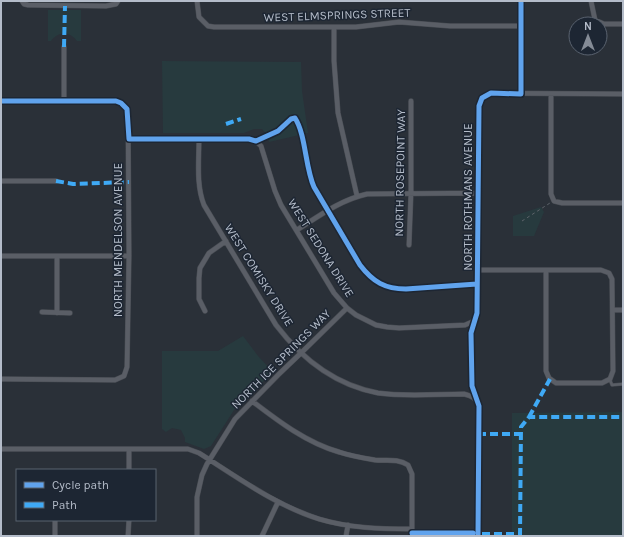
<svg xmlns="http://www.w3.org/2000/svg" width="624" height="537" font-family="Karla,sans-serif">
	<style>
		.green { fill: #273a3e }
		.lines { fill: none; stroke-linecap: round; stroke-linejoin: round }
		.service-casing { stroke: #484c53; stroke-width: 3.5 }
		.minor-casing { stroke: #484c53; stroke-width: 5.5 }
		.path { stroke: #5d636a; stroke-width: 1; stroke-dasharray: 3 3; stroke-linecap: butt }
		.service { stroke: #5a5e66; stroke-width: 2.5 }
		.minor { stroke: #5a5e66; stroke-width: 4.5 }
		.quiet { stroke: #3fa9f5; stroke-width: 4; stroke-dasharray: 8 4; stroke-linecap: butt }
		.cycleway-casing { stroke: #1d2633; stroke-width: 8 }
		.cycleway { stroke: #60a3ed; stroke-width: 5 }
		.labels { text-anchor: middle; stroke-width: 3; stroke-linejoin: round; paint-order: stroke }
		.street-label { font-size: 12px; fill: #b4bcc9; stroke: #1d2633 }
	</style>
	<rect width="100%" height="100%" fill="#2a3038"/>
	<path class="green" d="M 48,10 L 81,10 L 81,41 L 77,41 C 70,31 58,31 51,41 L 48,41 Z
		M 162,61 L 301,62 L 302,91 L 308,133 L 269,142 L 267,135 L 262,129 L 254,129 L 244,133 L 163,133 Z
		M 541,207 L 544,212 L 534,236 L 513,236 L 513,216 Z
		M 243,336 L 258,356 L 273,372 L 234,410 L 211,446 L 204,449 L 185,442 L 185,438 L 181,430 L 172,428 L 166,432 L 162,429 L 162,351 L 218,351 Z
		M 623,412 L 623,536 L 512,536 L 512,413 Z"/>
	<g class="lines">
		<defs>
			<path id="service" d="M 610,380 L 612,385 L 623,384"/>
			<path id="minor" d="M 22,1 L 24,4 L 28,5 L 106,6 L 116,4 L 118,1
				M 197,1 L 199,17 L 208,26 L 214,27 L 356,27 L 399,22 L 450,26 L 521,26
				M 521,1 L 521,94
				M 591,1 L 595,20 L 604,24 L 623,24
				M 334,27 L 334,61 L 338,113 L 357,196
				M 551,94 L 551,194 L 554,201 L 562,203 L 623,203
				M 1,101 L 116,101 L 124,106 L 128,113 L 129,256 L 127,367 L 124,376 L 115,380 L 1,379
				M 64,101 L 64,47
				M 129,139 L 249,139 L 256,141 L 261,146 L 275,191 L 281,205 L 334,293 L 347,308 L 356,315 L 376,325 L 387,327 L 399,328 L 465,325 L 474,321 L 477,313 L 479,106 L 482,98 L 491,93 L 623,94
				M 199,139 C 199,161 196,185 204,205 L 276,325 C 302,359 335,385 378,393 C 405,397 437,394 464,394 C 472,396 476,398 479,406 L 478,536
				M 1,181 L 56,181
				M 297,230 C 319,216 340,200 367,194 L 478,193
				M 409,245 L 411,193 L 411,101
				M 1,256 L 129,256
				M 57,256 L 57,313
				M 478,270 L 601,270 L 609,273 L 612,279 L 613,371 L 610,379 L 602,383 L 556,383 L 549,378 L 546,371 L 546,270
				M 613,310 L 623,310
				M 205,311 L 199,299 L 199,278 L 200,268 L 209,253 L 226,241
				M 42,312 L 70,313
				M 252,401 C 278,421 307,443 339,452 C 351,456 363,458 375,460 C 386,461 398,458 408,465 L 412,474 L 412,536
				M 1,449 L 188,449 L 199,453 C 237,477 275,505 319,519 C 349,528 380,529 412,529
				M 129,470 L 129,450
				M 55,536 L 55,520
				M 128,536 L 129,520
				M 197,536 L 197,497 L 202,475 L 207,464 L 235,419 L 279,374 L 301,353 L 347,308
				M 262,536 L 278,502
				M 346,536 L 348,525"/>
		</defs>
		<use href="#service" class="service-casing"/>
		<use href="#minor" class="minor-casing"/>
		<path class="path" d="M 522,221 L 550,203"/>
		<use href="#service" class="service"/>
		<use href="#minor" class="minor"/>
		<path class="quiet" d="M 64,47 L 65,6
			M 226,124 L 241,119
			M 56,181 L 73,184 L 129,182
			M 529,417 L 550,379
			M 478,434 L 521,434
			M 482,534 L 520,534
			M 520,536 L 521,427 L 529,417 L 623,417"/>
		<defs>
			<path id="cycleway" d="M 1,101 L 116,101 L 121,103 L 127,109 L 129,139 L 249,139 L 256,141 L 278,131 L 291,119 L 295,118 C 306,135 305,167 314,187 L 360,265 C 373,282 385,289 406,289 L 477,284
				M 412,533 L 473,533
				M 478,536 L 479,406 L 472,386 L 471,333 L 477,313 L 479,106 L 482,98 L 491,93 L 521,94 L 521,1"/>
		</defs>
		<use href="#cycleway" class="cycleway-casing"/>
		<use href="#cycleway" class="cycleway"/>
	</g>
	<g class="labels">
		<g class="street-label">
			<text transform="translate(337 15) rotate(-2)" y="4">WEST ELMSPRINGS STREET</text>
			<text transform="translate(400 173) rotate(-89)" y="4">NORTH ROSEPOINT WAY</text>
			<text transform="translate(468 197) rotate(-90)" y="4">NORTH ROTHMANS AVENUE</text>
			<text transform="translate(118 240) rotate(-90)" y="4">NORTH MENDELSON AVENUE</text>
			<text transform="translate(321 248) rotate(58)" y="4">WEST SEDONA DRIVE</text>
			<text transform="translate(259 275) rotate(58)" y="4">WEST COMISKY DRIVE</text>
			<text transform="translate(281 359) rotate(-45)" y="4">NORTH ICE SPRINGS WAY</text>
		</g>
	</g>
	<rect width="624" height="537" fill="none" stroke="#b4bcc9" stroke-width="4"/>
	<rect x="16" y="469" width="140" height="52" fill="#1d2633" stroke="#59626f"/>
	<rect x="24" y="482" width="20" height="6" fill="#60a3ed" stroke="#59626f"/>
	<text x="52" y="489" font-size="12" fill="#b4bcc9">Cycle path</text>
	<rect x="24" y="502" width="20" height="6" fill="#3fa9f5" stroke="#59626f"/>
	<text x="52" y="509" font-size="12" fill="#b4bcc9">Path</text>
	<g transform="translate(588 36)"><circle r="19" fill="#1d2633" stroke="#59626f"/>
	<path d="M0-3L7 15L0 10L-7 15Z" fill="#848b96"/>
	<text y="-6" font-size="11" font-weight="bold" text-anchor="middle" fill="#b4bcc9">N</text>
	</g>
</svg>
